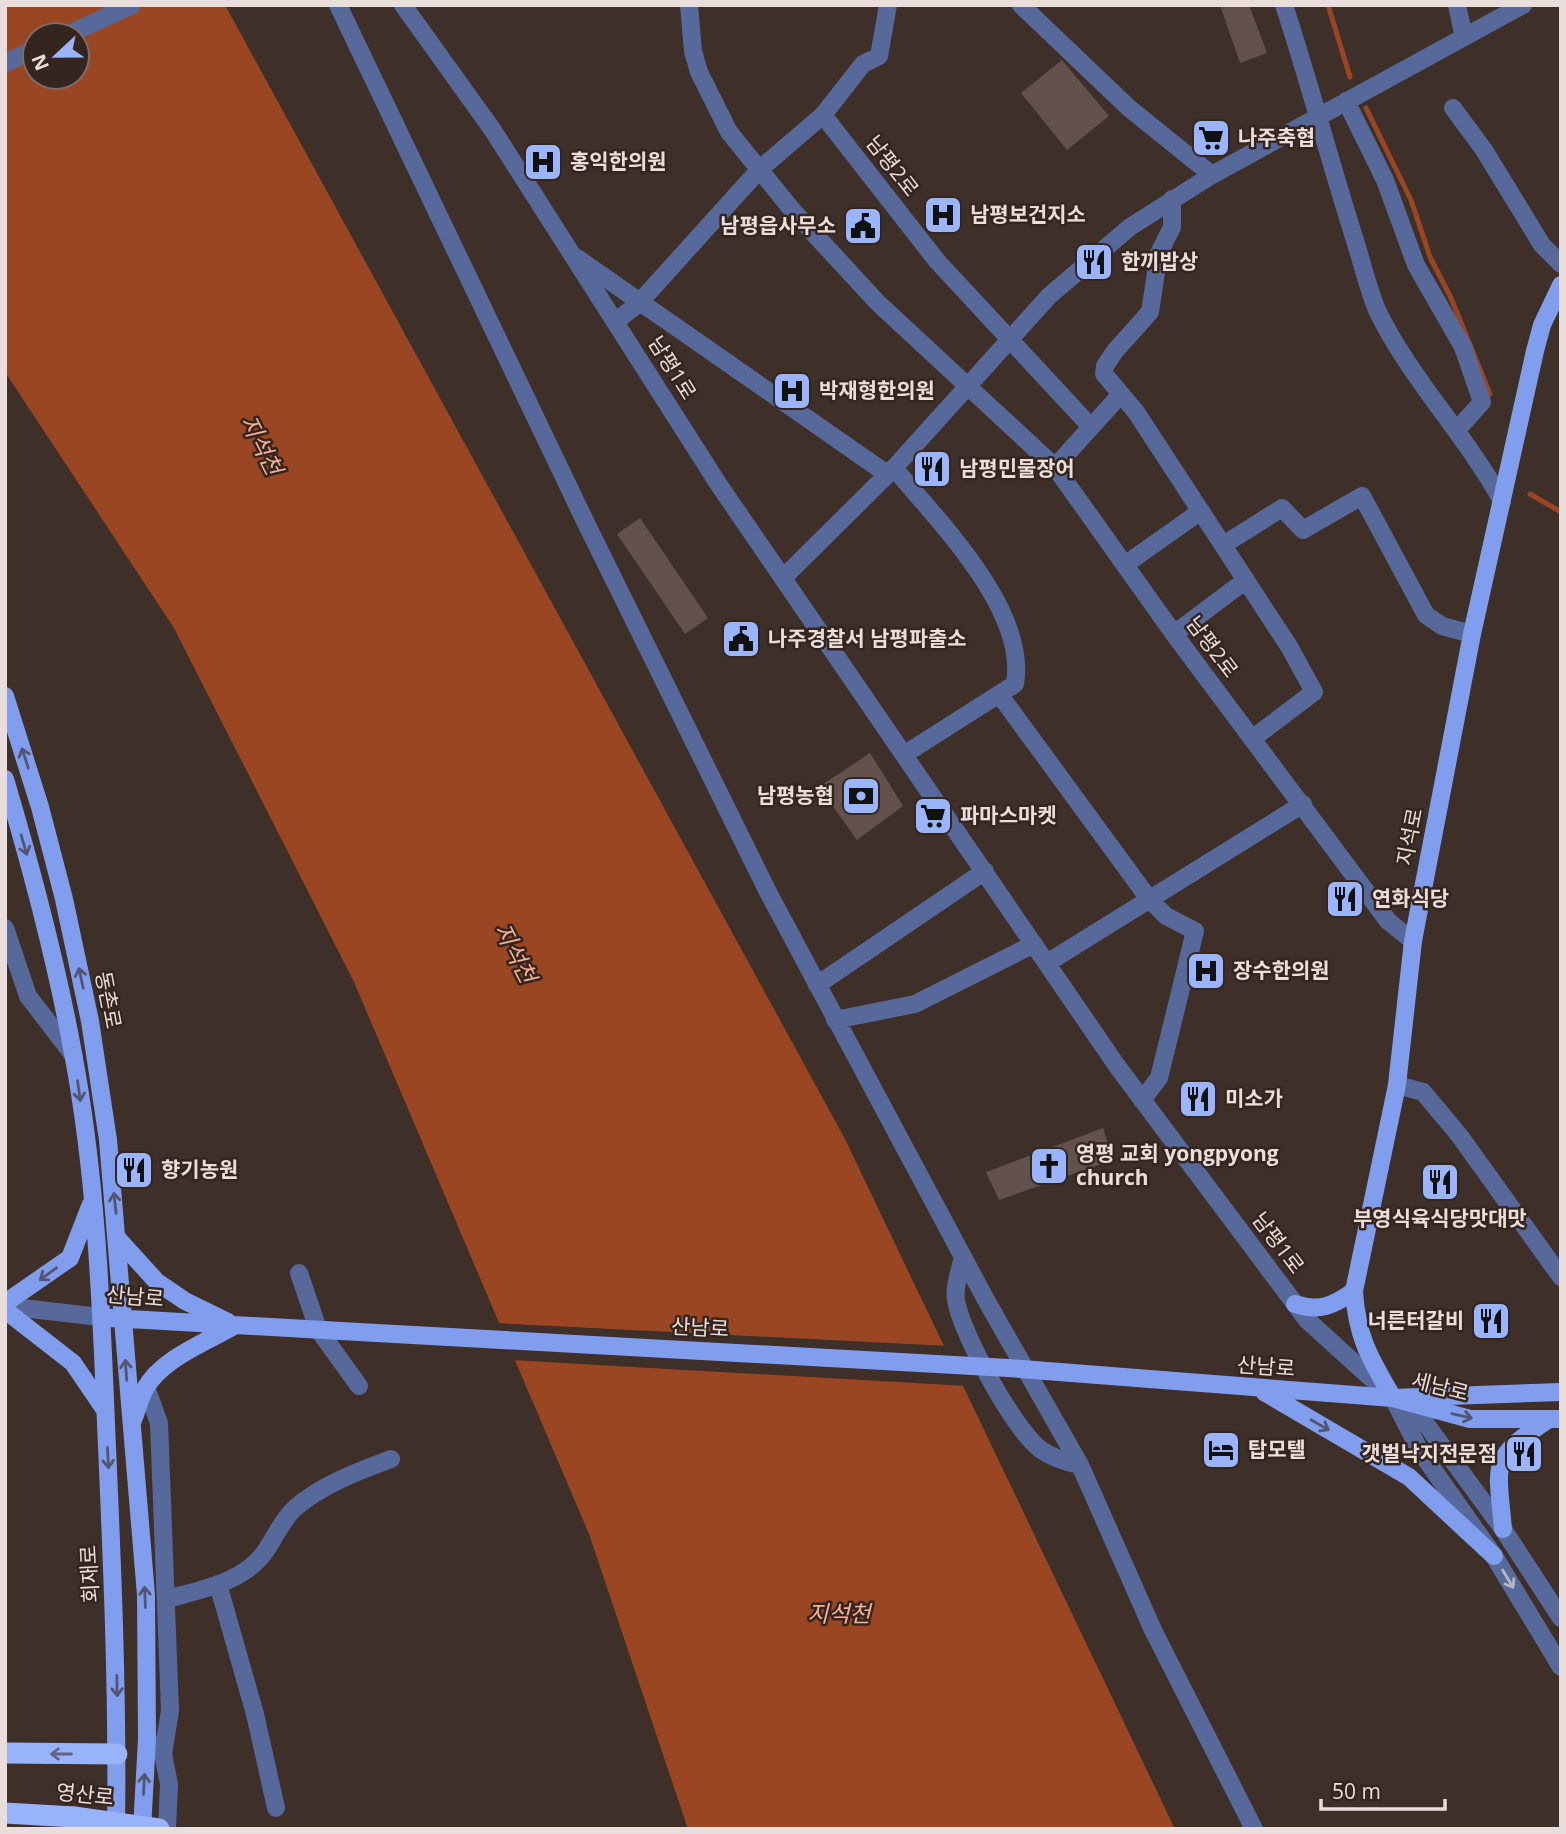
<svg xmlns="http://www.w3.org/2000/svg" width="1566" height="1834" font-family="'Open Sans','Noto Sans KR',sans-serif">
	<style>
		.water { fill: #9a4623; fill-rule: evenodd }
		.pier { fill: #3e2f29 }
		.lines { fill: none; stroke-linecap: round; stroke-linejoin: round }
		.stream { stroke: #9a4623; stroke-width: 5 }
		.building { fill: #63524c }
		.minor { stroke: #57689a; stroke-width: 18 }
		.major { stroke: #809dee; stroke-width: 18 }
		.highway { stroke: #99b4fd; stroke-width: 21 }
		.major-bridge { stroke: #809dee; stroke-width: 18 }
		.highway-bridge { stroke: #99b4fd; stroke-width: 21 }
		.oneway { stroke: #525572 }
		.oneway2 { stroke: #b6b5c4 }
		.oneway3 { stroke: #616583 }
		.labels { text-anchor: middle; stroke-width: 5; stroke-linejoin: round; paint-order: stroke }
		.poi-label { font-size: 21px; font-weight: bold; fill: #e9dedb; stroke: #34251f; text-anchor: start }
		.street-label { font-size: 21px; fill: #e9dedb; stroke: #34251f }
		.water-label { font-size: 23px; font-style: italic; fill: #f7b195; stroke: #34251f }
	</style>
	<rect width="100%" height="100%" fill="#3e2f29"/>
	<path class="water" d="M 5,5 L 225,5 L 845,1139 L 1175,1829 L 688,1829 L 589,1534 L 354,982 L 174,628 L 5,372 ZM 35,35 L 77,35 L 77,77 L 35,77 Z"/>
	<path class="pier" d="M 495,1323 L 948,1346 L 967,1386 L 511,1360 Z"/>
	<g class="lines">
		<path class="stream" d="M 1328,5 L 1350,77
			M 1366,108 L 1411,200 L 1430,257 L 1451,298 L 1490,394
			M 1530,494 L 1561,512"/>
	</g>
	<path class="building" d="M 1220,5 L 1249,5 L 1267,53 L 1240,63 Z
		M 1062,60 L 1109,116 L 1067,150 L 1021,93 Z
		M 640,518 L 708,618 L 685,634 L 617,534 Z
		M 870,753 L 903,806 L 857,840 L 819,787 Z
		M 1103,1128 L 1113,1160 L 999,1200 L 986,1172 Z"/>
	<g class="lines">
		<path class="minor" d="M 338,5 L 585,521 L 768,892 L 986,1300 L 1080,1465 L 1153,1630 L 1254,1829
			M 403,5 L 492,129 L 719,485 L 1117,1066 L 1307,1320 L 1393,1398 L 1423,1420 L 1503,1529 L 1561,1618
			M 689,5 L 693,51 L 699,72 L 729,132 L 793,211 L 878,303 L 1055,467 L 1174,634 L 1388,921 L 1413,941
			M 1021,5 L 1129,108 L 1212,175
			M 1284,5 C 1309,81 1329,158 1353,234 C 1361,258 1367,286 1377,310 C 1409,377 1466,435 1502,501
			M 1457,5 L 1464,37
			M 67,35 L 132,5
			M 5,63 L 35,49
			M 1346,101 L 1385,180 L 1416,265 L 1463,347 L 1482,402 L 1457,430
			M 1453,108 L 1484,150 L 1542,245 L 1561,264
			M 823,115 L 863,64 L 879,56 L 888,5
			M 1172,199 L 1172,227 L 1159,253 L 1150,312 L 1115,351 L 1105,366 L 1104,374 L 1136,412 L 1290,648 L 1314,692 L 1252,739
			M 577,258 L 887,474
			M 615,322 L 639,303 L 759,170 L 823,115 L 937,261 L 1091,427
			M 1055,467 L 1121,394
			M 894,468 C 938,521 1028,610 1015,684 L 905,754
			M 1223,545 L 1282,508 L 1303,530 L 1362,496 L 1426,615 L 1442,626 L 1472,634
			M 1126,564 L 1201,511
			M 783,578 L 894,468 L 1049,296 L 1130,227 L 1212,175 L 1523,5
			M 1174,634 L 1246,580
			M 999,694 L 1149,899 L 1166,916 L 1195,931 L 1159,1078 L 1142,1100
			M 5,928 L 28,996 L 74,1056
			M 1047,963 L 1303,804
			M 817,985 L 985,871
			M 835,1020 L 915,1004 L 1034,944
			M 1397,1085 L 1423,1092 L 1459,1135 L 1561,1277
			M 963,1257 C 960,1270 954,1286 956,1300 C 961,1333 1014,1429 1040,1449 C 1052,1458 1066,1462 1080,1465
			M 299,1273 L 318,1329 L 359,1386
			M 5,1306 L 100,1317
			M 146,1387 L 159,1423 L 170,1711 L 163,1754 L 147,1739
			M 1393,1398 L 1420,1451 L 1494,1556 L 1561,1667
			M 218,1584 L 255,1714 L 276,1808
			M 168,1599 C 201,1589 242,1583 264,1553 C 275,1538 281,1521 295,1508 C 321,1485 359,1471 391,1459
			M 163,1754 L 169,1784 L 167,1829"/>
		<path class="major" d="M 5,696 L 40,807 L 64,899 L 90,1021 L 108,1140 L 146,1595 L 147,1739 L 142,1829
			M 5,779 C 32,870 56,960 73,1053 C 96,1175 101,1300 106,1424 C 112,1559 118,1694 116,1829
			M 118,1239 L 157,1282 L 185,1301 L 228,1322
			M 5,1303 L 70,1258 L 91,1204
			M 1295,1304 C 1319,1312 1333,1306 1354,1291
			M 5,1310 L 73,1363 L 105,1410
			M 111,1318 L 341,1331
			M 1008,1368 L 1393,1398
			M 1264,1392 L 1409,1477 L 1494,1556
			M 1561,1392 L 1393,1398 L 1470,1419 L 1561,1419
			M 1393,1398 C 1370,1358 1357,1338 1354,1291 L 1397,1085 L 1413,941 L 1472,634 L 1535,351 L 1542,325 L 1561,285
			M 133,1420 C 137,1410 140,1398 145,1389 C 161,1359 206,1342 234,1326
			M 1503,1529 C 1497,1461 1489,1459 1549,1419"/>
		<path class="highway" d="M 5,1753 L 117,1754
			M 5,1813 L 74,1817"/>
		<path class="major-bridge" d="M 341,1331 L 1008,1368"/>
		<path class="highway-bridge" d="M 74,1817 L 159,1829"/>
	</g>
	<defs><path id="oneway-shaft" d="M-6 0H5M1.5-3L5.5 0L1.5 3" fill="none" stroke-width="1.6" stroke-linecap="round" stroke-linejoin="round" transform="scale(1.75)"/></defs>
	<g class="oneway">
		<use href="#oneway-shaft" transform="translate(25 758) rotate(-108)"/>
		<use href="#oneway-shaft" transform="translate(24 845) rotate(74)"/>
		<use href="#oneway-shaft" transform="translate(81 978) rotate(-102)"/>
		<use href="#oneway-shaft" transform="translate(79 1091) rotate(82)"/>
		<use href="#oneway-shaft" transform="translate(115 1203) rotate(-96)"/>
		<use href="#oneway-shaft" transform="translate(48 1274) rotate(144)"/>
		<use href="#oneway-shaft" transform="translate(126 1370) rotate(-94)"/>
		<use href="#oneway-shaft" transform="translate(1462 1416) rotate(13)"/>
		<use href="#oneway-shaft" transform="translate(1320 1425) rotate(30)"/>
		<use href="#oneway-shaft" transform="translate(108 1458) rotate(87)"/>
		<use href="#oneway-shaft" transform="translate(145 1597) rotate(-92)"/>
		<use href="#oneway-shaft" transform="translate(117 1686) rotate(89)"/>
		<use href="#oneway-shaft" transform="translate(144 1784) rotate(-87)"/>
	</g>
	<use class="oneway2" href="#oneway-shaft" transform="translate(1508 1579) rotate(59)"/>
	<use class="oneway3" href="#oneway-shaft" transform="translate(61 1754) rotate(-180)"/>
	<defs>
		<symbol id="supermarket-square" viewBox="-11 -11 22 22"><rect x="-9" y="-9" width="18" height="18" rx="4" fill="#9ab5fd" stroke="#34251f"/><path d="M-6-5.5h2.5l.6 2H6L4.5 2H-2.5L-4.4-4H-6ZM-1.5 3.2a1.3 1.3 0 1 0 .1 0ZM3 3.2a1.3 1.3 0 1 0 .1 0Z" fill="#111"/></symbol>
		<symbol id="hospital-square" viewBox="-11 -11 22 22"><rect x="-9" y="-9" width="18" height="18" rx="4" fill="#9ab5fd" stroke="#34251f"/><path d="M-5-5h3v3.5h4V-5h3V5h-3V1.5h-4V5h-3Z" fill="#111"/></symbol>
		<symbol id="civic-square" viewBox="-11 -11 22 22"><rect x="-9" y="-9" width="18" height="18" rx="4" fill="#9ab5fd" stroke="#34251f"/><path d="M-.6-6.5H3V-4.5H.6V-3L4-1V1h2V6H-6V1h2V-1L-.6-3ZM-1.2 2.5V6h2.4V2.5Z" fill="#111"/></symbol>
		<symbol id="restaurant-square" viewBox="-11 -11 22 22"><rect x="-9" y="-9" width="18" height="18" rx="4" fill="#9ab5fd" stroke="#34251f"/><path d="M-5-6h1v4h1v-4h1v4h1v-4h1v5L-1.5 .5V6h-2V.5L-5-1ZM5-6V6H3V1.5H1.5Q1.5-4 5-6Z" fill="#111"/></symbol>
		<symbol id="bank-square" viewBox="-11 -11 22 22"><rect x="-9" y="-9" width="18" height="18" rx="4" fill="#9ab5fd" stroke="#34251f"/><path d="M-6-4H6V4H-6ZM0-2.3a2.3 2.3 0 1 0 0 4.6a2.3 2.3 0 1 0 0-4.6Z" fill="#111"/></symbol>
		<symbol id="church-square" viewBox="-11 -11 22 22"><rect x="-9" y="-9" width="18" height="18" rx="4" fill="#9ab5fd" stroke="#34251f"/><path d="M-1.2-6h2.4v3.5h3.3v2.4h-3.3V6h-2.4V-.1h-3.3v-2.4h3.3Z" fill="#111"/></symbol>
		<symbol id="hotel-square" viewBox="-11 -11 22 22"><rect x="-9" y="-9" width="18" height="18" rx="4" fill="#9ab5fd" stroke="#34251f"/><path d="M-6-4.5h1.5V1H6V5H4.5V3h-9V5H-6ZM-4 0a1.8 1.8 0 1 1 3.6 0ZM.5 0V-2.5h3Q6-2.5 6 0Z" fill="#111"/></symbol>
	</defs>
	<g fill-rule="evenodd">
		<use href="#supermarket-square" x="1189" y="116" width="44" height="44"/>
		<use href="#hospital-square" x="521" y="140" width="44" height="44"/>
		<use href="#hospital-square" x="921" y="193" width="44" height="44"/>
		<use href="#civic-square" x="841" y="204" width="44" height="44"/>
		<use href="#restaurant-square" x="1072" y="240" width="44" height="44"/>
		<use href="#hospital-square" x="770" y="369" width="44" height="44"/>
		<use href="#restaurant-square" x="910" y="447" width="44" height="44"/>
		<use href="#civic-square" x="719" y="617" width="44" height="44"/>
		<use href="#bank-square" x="839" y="774" width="44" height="44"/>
		<use href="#supermarket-square" x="911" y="794" width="44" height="44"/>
		<use href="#restaurant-square" x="1323" y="877" width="44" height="44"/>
		<use href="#hospital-square" x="1184" y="949" width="44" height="44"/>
		<use href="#restaurant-square" x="1176" y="1077" width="44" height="44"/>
		<use href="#church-square" x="1027" y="1144" width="44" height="44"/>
		<use href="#restaurant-square" x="112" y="1148" width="44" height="44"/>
		<use href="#restaurant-square" x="1418" y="1160" width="44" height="44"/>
		<use href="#restaurant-square" x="1469" y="1299" width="44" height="44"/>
		<use href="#hotel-square" x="1199" y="1428" width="44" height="44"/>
		<use href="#restaurant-square" x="1502" y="1432" width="44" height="44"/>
	</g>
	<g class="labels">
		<g class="poi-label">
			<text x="1238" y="145">나주축협</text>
			<text x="570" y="169">홍익한의원</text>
			<text x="970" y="222">남평보건지소</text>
			<text x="836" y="233" text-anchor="end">남평읍사무소</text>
			<text x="1121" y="269">한끼밥상</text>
			<text x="819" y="398">박재형한의원</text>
			<text x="959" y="476">남평민물장어</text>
			<text x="768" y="646">나주경찰서 남평파출소</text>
			<text x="834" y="803" text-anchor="end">남평농협</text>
			<text x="960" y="823">파마스마켓</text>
			<text x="1372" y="906">연화식당</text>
			<text x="1233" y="978">장수한의원</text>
			<text x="1225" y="1106">미소가</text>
			<text x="1076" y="1161">영평 교회 yongpyong<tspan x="1076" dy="24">church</tspan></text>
			<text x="161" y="1177">향기농원</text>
			<text x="1440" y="1226" text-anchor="middle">부영식육식당맛대맛</text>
			<text x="1464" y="1328" text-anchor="end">너른터갈비</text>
			<text x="1248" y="1457">탑모텔</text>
			<text x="1497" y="1461" text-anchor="end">갯벌낙지전문점</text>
		</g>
		<g class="street-label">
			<text transform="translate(892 166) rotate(52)" y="7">남평2로</text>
			<text transform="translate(672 368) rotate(58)" y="7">남평1로</text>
			<text transform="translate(1212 647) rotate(53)" y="7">남평2로</text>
			<text transform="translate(1410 837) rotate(-79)" y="7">지석로</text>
			<text transform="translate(108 1000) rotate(79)" y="7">동촌로</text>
			<text transform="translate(1278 1243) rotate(53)" y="7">남평1로</text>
			<text transform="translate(135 1297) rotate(5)" y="7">산남로</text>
			<text transform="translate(700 1328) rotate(3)" y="7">산남로</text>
			<text transform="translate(1266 1367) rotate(4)" y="7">산남로</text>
			<text transform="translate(1440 1387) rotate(14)" y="7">세남로</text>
			<text transform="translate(90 1574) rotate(-93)" y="7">회재로</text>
			<text transform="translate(85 1795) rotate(6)" y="7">영산로</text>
		</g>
		<g class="water-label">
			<text transform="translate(261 445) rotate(63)" y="8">지석천</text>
			<text transform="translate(515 953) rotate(63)" y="8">지석천</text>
			<text x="839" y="1622">지석천</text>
		</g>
	</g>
	<rect width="1566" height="1834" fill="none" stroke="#e9dedb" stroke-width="14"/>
	<g transform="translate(56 56) rotate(248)"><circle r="33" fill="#34251f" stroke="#7c6f6a" stroke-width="2"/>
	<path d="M0-5L12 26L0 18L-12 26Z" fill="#9ab5fd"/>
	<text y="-10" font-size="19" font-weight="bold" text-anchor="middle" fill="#e9dedb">N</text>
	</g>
	<path d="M1321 1799v10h124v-10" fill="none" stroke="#e9dedb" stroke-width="3.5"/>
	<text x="1332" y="1799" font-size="21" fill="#e9dedb" stroke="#34251f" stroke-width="5" paint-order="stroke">50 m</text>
</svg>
